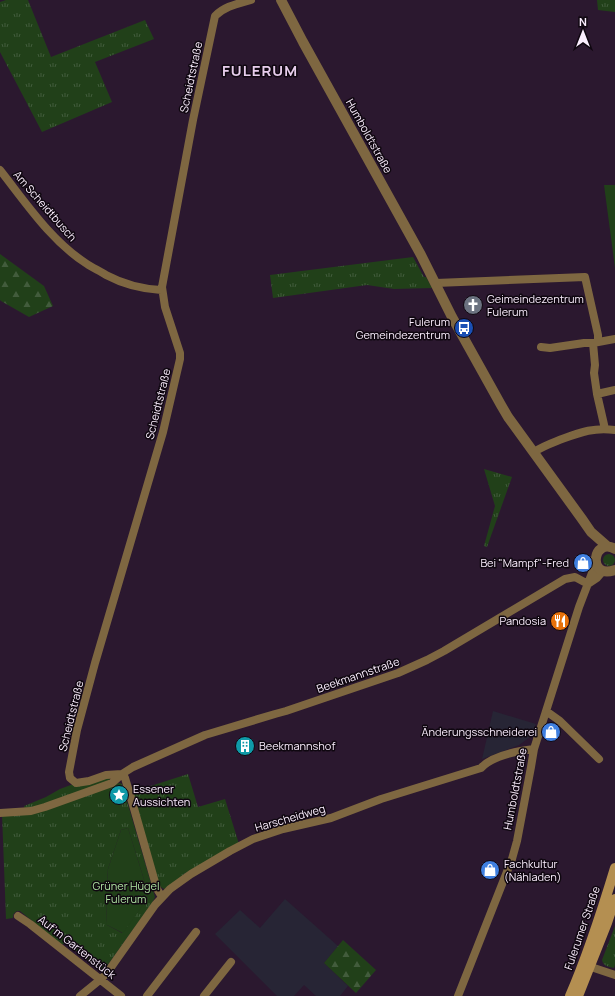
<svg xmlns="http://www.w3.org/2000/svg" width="615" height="996" font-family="Manrope,sans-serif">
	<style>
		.commercial { fill: #272535 }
		.grass { fill: url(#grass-tufts); fill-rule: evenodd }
		.forest { fill: url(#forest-firs) }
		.garden { fill: #214019 }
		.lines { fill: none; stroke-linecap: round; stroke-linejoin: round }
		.minor { stroke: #7e6741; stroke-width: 8 }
		.tertiary { stroke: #7e6741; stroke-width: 10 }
		.secondary { stroke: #b48f51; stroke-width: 10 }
		.labels { text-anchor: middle; stroke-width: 3; stroke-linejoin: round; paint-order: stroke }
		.street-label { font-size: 11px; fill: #fbeefe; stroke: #0f0710 }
		.poi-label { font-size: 11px; fill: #fbeefe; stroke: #0f0710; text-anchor: start }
		.park-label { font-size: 11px; fill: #afe5a2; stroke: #0f0710 }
		.district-label { font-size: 15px; font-weight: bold; letter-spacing: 1px; fill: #e7cdec; stroke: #0f0710 }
	</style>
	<defs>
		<pattern id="grass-tufts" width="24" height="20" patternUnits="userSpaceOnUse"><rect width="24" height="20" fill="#214019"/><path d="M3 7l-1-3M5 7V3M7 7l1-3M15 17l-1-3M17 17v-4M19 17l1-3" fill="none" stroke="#425c3c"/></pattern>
		<pattern id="forest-firs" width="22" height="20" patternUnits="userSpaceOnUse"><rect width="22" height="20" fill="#214019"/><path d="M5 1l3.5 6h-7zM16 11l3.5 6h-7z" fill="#425c3c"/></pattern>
	</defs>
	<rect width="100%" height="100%" fill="#2b182f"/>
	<path class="commercial" d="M 493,711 L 536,724 L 530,737 L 519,745 L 482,759 Z
		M 285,899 L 338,946 L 324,963 L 348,986 L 340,996 L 316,996 L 304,985 L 294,996 L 277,996 L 215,934 L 240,910 L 260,928 Z"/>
	<path class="grass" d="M 6,0 L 28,0 L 51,57 L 145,20 L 154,39 L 95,62 L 112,102 L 42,132 L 0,52 L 0,2 Z
		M 597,0 L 615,0 L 615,12 L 598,10 Z
		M 413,257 L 424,277 L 426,277 L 432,288 L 394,289 L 367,285 L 273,298 L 270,275 Z
		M 484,469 L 512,477 L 487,547 L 484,546 L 495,506 Z
		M603 560a6 6 0 1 1 12 0a6 6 0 1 1-12 0Z
		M 188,774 L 198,807 L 225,799 L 239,844 L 184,874 L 181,878 L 164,889 L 159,886 L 132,792 Z
		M 109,777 L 110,779 L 108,782 L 25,811 L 24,806 L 46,797 L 60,789 L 76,783 Z
		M 120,783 L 122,784 L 155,897 L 152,903 L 102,973 L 68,944 L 61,944 L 20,911 L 17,911 C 14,913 13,914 13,918 L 6,919 L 2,814 L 13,813 L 113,784 ZM 128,828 L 146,886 L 148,898 L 122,933 L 107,925 L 106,894 L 108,869 L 121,830 Z
		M 615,926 L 615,965 L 614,968 C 609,967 603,966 602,960 Z"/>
	<path class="forest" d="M 0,254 L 44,286 L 53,306 L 29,317 L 1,301 L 0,300 Z
		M 343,940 L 376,970 L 356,993 L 324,963 Z"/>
	<path class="garden" d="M 604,185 L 615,185 L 615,268 Z
		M 128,828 L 146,886 L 148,898 L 123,933 L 107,925 L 106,894 L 108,869 L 121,830 Z"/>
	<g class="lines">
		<path class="minor" d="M 0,170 C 26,203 51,241 87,264 C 93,268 100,271 106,275 C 123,284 142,289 161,290
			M 436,283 L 585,277 L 598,335 L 598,342
			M 593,343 L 595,365 L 594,373 L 597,394
			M 541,347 L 550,348 L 584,343 L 593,343 L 615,339
			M 605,429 L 597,394 L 615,390
			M 534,452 C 543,446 552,443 562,439 C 581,432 595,427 615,430
			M 588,584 L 597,578 L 603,571
			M 546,711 L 560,721 L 599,759
			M 122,774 L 106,775 L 89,781 L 76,783 L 70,778 L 69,772 L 77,730 L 95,663 L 163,432 L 180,359 L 180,353 L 165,307 L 162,287 L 193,120 L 215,16 C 225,6 237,4 251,0
			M 122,774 L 125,778 L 133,805 L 157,889 L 162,897
			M 0,813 L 31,811 L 45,807 L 112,783 L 122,774 L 133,767 L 205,735 L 275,714 L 286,711 L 398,673 L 427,660 L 444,651 L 565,579 L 575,577 L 588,584
			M 18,916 L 30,924 L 121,996
			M 585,965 L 615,975
			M 80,996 L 101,979 L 107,973 L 155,905 L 170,889 L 191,874 L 230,851 L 253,839 L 283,829 L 331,818 L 381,799 L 481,768 C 492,756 518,751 534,749
			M 147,996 L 196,932
			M 204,996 L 231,962
			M 458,996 L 512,859 L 517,841 L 531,767 L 534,749 L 579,607 L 592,573 L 596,565"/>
		<path class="tertiary" d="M 281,0 L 303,42 L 421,255 L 452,317 L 501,405 L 508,417 L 582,519 L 591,532 L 607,546
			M 615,549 C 593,536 586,580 615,570"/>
		<path class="secondary" d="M 570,996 C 588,955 602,911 615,868
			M 578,996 L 607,923 L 615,899"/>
	</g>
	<defs>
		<symbol id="church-disc" viewBox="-11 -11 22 22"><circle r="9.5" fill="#6b7280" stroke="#0f0710"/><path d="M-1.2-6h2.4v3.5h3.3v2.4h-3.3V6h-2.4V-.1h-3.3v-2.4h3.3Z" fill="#fff"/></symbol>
		<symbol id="bus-disc" viewBox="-11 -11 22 22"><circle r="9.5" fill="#1a4fb4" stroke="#0f0710"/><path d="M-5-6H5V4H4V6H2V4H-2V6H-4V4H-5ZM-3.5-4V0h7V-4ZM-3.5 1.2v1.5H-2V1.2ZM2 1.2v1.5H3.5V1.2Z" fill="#fff"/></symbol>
		<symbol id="shop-disc" viewBox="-11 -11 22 22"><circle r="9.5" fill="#3f7fe0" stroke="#0f0710"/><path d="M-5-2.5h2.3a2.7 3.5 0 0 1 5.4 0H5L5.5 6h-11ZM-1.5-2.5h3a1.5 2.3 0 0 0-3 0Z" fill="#fff"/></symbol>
		<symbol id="restaurant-disc" viewBox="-11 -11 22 22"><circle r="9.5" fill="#e8710a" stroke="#0f0710"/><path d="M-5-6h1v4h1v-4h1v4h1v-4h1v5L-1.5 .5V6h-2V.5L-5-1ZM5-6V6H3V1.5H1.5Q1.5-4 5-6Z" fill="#fff"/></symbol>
		<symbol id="building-disc" viewBox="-11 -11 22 22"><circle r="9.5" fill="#0f9aa8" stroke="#0f0710"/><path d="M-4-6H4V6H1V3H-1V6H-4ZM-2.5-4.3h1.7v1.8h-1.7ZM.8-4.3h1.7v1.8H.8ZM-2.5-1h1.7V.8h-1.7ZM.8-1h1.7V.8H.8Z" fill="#fff"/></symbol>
		<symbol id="sight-disc" viewBox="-11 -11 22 22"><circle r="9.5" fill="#0f9aa8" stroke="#0f0710"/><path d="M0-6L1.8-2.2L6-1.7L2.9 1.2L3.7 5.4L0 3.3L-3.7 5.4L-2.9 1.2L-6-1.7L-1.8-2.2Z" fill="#fff"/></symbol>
	</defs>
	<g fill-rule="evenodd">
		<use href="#church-disc" x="462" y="294" width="22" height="22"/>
		<use href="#bus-disc" x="453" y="317" width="22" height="22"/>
		<use href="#shop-disc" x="572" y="552" width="22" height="22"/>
		<use href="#restaurant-disc" x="549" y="610" width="22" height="22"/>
		<use href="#shop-disc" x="540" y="721" width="22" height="22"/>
		<use href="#building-disc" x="234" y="735" width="22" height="22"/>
		<use href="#sight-disc" x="108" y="784" width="22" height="22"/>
		<use href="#shop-disc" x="479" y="859" width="22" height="22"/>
	</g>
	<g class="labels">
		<g class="street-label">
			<text transform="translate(191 77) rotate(-78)" y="4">Scheidtstraße</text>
			<text transform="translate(369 136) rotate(61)" y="4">Humboldtstraße</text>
			<text transform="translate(45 206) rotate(49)" y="4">Am Scheidtbusch</text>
			<text transform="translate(158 404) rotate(-76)" y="4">Scheidtstraße</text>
			<text transform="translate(358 675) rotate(-19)" y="4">Beekmannstraße</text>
			<text transform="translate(71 716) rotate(-76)" y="4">Scheidtstraße</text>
			<text transform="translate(515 789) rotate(-79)" y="4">Humboldtstraße</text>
			<text transform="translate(290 818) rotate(-16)" y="4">Harscheidweg</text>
			<text transform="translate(582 928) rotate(-71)" y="4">Fulerumer Straße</text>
			<text transform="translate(77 947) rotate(38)" y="4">Auf'm Gartenstück</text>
		</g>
		<g class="poi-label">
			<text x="487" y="303">Geimeindezentrum<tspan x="487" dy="13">Fulerum</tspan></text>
			<text x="450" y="326" text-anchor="end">Fulerum<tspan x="450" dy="13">Gemeindezentrum</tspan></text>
			<text x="569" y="567" text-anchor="end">Bei "Mampf"-Fred</text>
			<text x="546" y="625" text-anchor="end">Pandosia</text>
			<text x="537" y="736" text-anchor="end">Änderungsschneiderei</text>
			<text x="259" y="750">Beekmannshof</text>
			<text x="133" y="793">Essener<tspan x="133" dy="13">Aussichten</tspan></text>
			<text x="504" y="868">Fachkultur<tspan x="504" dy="13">(Nähladen)</tspan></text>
		</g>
		<g class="park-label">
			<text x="126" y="890">Grüner Hügel<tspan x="126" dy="13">Fulerum</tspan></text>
		</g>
		<g class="district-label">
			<text x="260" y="76">FULERUM</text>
		</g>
	</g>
	<g transform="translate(583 32)" stroke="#0f0710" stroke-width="3" paint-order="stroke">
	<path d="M0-3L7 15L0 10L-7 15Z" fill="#fbeefe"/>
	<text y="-6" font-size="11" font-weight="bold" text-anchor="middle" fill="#fbeefe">N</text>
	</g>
</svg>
